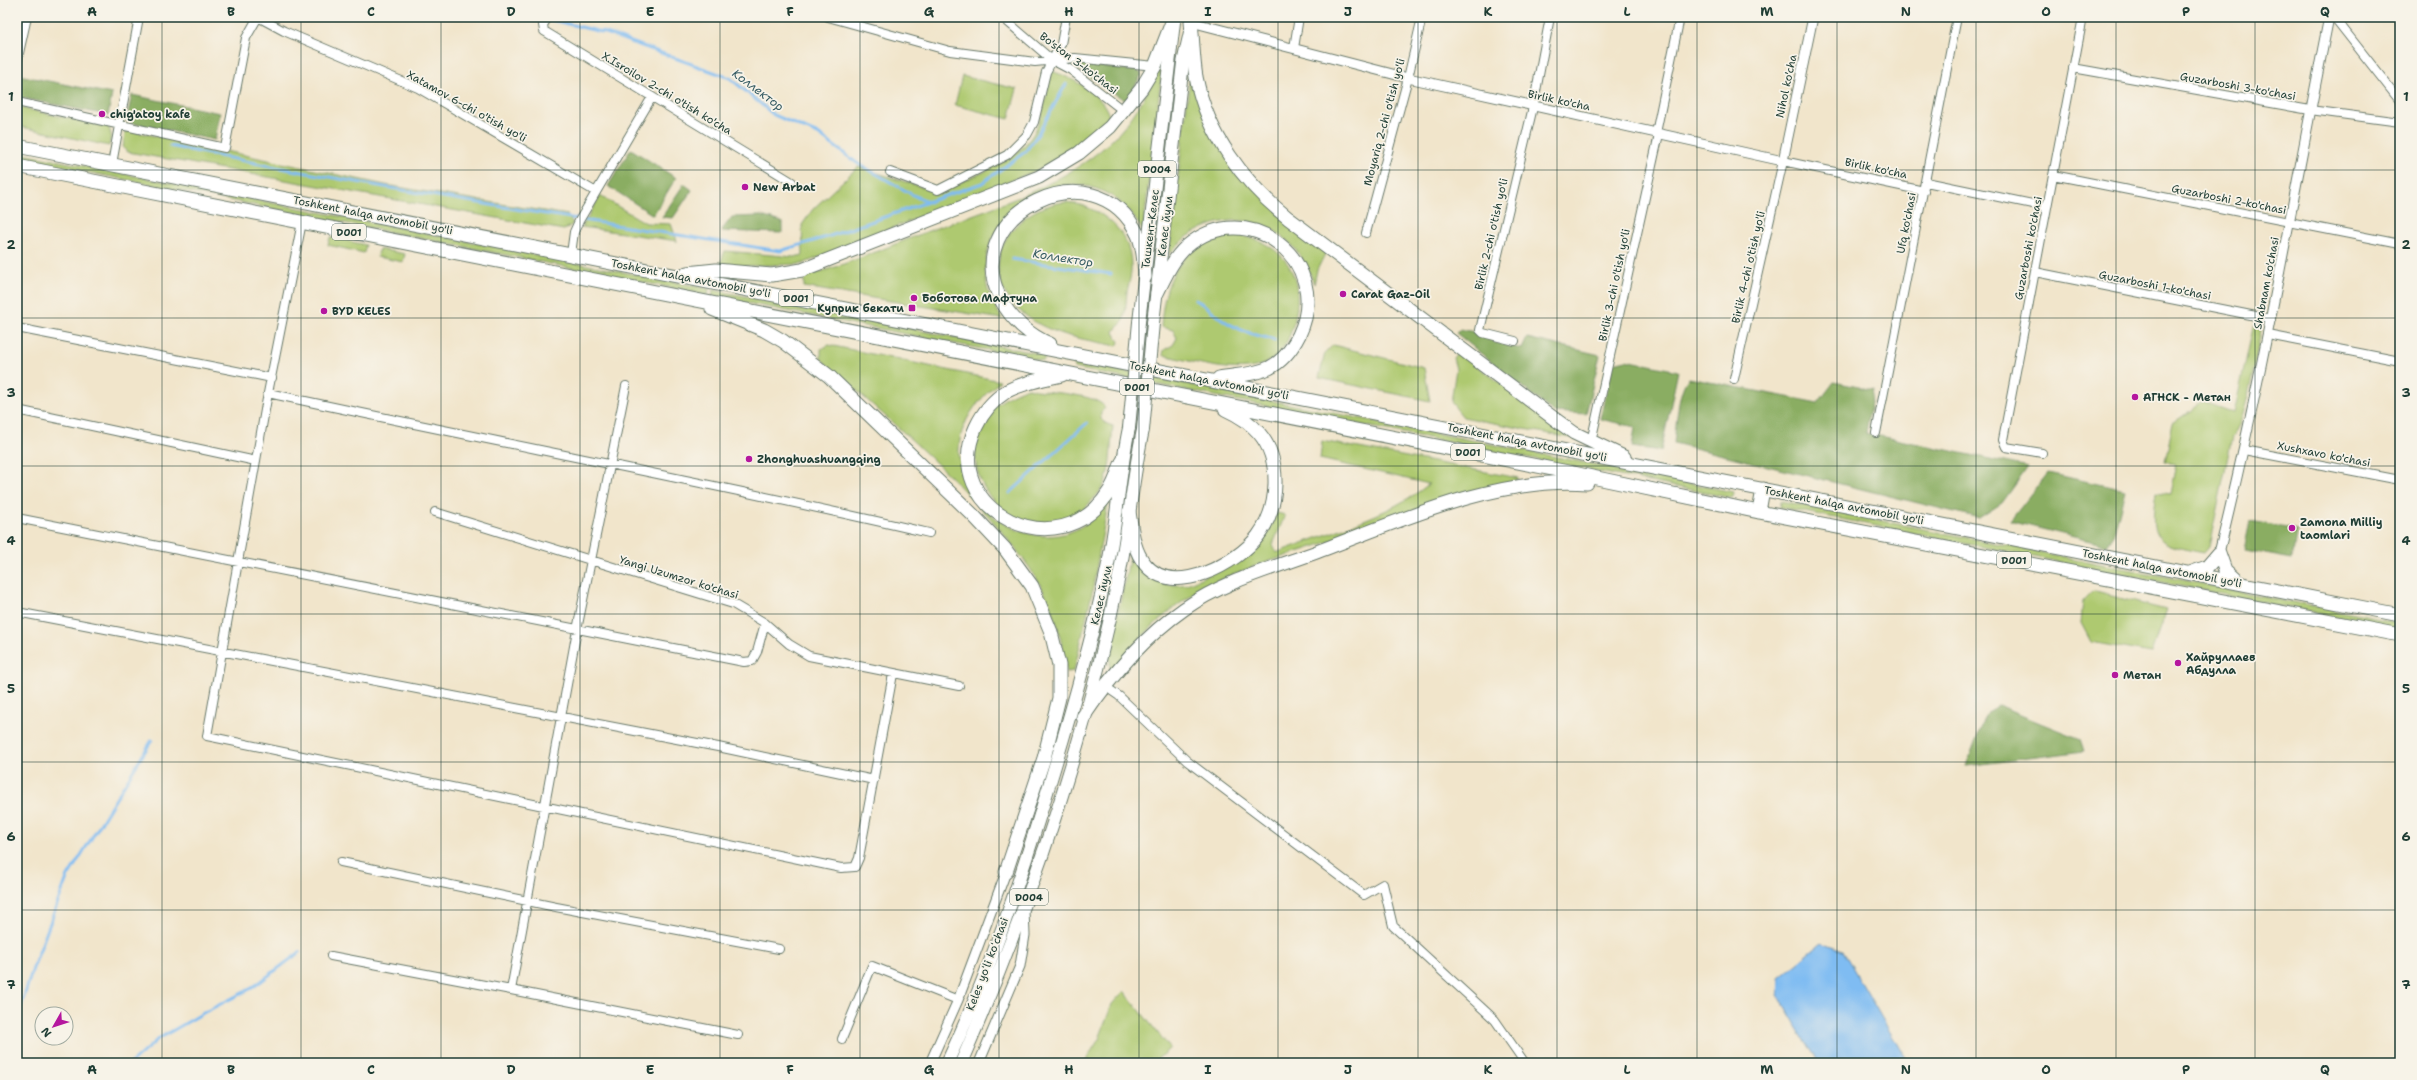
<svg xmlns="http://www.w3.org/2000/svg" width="2417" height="1080" font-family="'Shantell Sans',sans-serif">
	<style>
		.green { fill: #aec970; stroke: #668352 }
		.forest { fill: #8aad62; stroke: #54754b }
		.water { fill: #7fbcf2; stroke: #4f7c93 }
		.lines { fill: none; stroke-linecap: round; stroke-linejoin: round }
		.stream { stroke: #7fbcf2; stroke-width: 3 }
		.minor-casing { stroke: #687869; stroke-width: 10 }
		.tertiary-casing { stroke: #687869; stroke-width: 11 }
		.primary-casing { stroke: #687869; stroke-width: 14 }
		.trunk-casing { stroke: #687869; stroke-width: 15 }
		.minor { stroke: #fff; stroke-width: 8 }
		.tertiary { stroke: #fff; stroke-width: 9 }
		.primary { stroke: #fff; stroke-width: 12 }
		.trunk { stroke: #fff; stroke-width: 13 }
		.primary-bridge-casing { stroke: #687869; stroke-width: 14; stroke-linecap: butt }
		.primary-bridge { stroke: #fff; stroke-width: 12 }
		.grid { fill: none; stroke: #1f3d34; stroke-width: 1; stroke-opacity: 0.55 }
		.poi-dot { fill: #b5179e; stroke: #f7f3e8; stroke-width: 1.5 }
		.labels { text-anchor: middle; stroke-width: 3.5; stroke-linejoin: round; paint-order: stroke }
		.shield { fill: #f7f3e8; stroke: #60746a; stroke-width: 1 }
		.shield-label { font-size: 10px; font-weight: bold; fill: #1f3d34 }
		.street-label { font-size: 11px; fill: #1f3d34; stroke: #f7f3e8 }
		.poi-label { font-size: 11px; font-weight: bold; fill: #1f3d34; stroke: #f7f3e8; text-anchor: start }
		.water-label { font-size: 12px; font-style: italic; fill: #375d64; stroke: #f7f3e8 }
		.neatline { fill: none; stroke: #1f3d34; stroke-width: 1.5 }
		.grid-label { font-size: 13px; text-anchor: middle; font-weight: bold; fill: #1f3d34 }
	</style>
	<rect width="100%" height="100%" fill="#f7f3e8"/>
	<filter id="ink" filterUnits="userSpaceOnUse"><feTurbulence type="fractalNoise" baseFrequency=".025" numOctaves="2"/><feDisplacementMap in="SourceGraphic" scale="8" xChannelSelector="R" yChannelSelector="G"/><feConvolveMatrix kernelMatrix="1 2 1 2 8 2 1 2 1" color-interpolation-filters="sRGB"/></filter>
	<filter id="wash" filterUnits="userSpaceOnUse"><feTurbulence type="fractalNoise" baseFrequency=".012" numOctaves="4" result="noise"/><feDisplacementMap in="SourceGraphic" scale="16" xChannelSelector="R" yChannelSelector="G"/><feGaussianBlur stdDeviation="0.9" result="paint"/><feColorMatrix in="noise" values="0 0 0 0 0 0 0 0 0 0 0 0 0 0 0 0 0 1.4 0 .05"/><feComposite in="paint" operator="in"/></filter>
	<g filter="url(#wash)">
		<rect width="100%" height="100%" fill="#f1e5cb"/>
		<path class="green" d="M 1163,61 L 1143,231 C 1133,215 1123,201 1106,193 C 1049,163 978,218 986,280 C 987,294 995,306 1002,319 L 804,287 L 804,280 L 809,275 C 849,264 887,247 926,232 C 991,207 1070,186 1119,133 C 1138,112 1150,87 1163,61 Z
			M 1052,71 C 1074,79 1106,95 1110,120 L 1102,129 L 1055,163 L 802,264 L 743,266 L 720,264 L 725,251 L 794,257 L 803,255 L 802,225 L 813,209 L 858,167 L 938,192 C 968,178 1017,163 1034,133 C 1044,114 1047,91 1052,71 Z
			M 962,76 L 1017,89 L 1009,119 L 955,105 Z
			M 1190,76 L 1212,135 L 1326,252 L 1317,270 L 1314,284 C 1297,232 1249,204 1197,231 C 1186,236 1177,246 1169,254 Z
			M 17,107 L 109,127 L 111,135 L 109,146 L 17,126 Z
			M 132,131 L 385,185 L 568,215 L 573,224 L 564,230 L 128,152 L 123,148 L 125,132 Z
			M 18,153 L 709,289 L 708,295 L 17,158 Z
			M 600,196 L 646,223 L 671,224 L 677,241 L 582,227 Z
			M 1066,202 C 1098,206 1131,229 1131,265 C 1132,273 1129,283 1127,292 C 1126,300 1126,315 1122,323 C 1119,326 1116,327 1114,332 L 1119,342 L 1117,346 C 1083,339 1047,335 1020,311 C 973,270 1009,207 1066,202 Z
			M 1229,234 C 1285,239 1310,278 1291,332 C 1285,348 1276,361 1259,366 C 1229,374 1192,361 1163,355 L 1164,350 L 1173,345 L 1177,338 L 1173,330 L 1161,327 C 1164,278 1179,248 1229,234 Z
			M 330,237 L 366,245 L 364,253 L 328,245 Z
			M 379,249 L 405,254 L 403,262 L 377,257 Z
			M 713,290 L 1045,355 L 1044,361 L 712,296 Z
			M 2254,324 L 2262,325 C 2258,346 2245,427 2232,437 L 2209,547 L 2204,553 C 2157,544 2148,542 2156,492 L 2170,494 L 2176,464 L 2165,462 L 2173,423 L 2203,402 L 2234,413 Z
			M 829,345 L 1000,381 C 985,394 971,408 964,426 C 939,486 1011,553 1070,532 C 1085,527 1097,514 1108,503 L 1092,593 L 1074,671 L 1066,672 C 1063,647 1058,621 1047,598 C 1035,572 1016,549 997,526 C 944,465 881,413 821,359 L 821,349 Z
			M 1333,345 L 1424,368 L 1430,401 L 1319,378 L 1325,353 Z
			M 1458,352 L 1576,439 L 1463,417 L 1451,402 L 1456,369 L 1453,358 Z
			M 1075,362 L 1733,492 L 1732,498 L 1074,368 Z
			M 1028,388 C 1047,394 1093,392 1105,407 C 1096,417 1102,423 1113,426 C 1111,443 1111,464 1106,480 C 1103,490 1092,500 1086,507 C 1077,517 1071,519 1058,522 C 1045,525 1038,524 1025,520 C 976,507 957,441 996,405 C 1006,397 1017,392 1028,388 Z
			M 1322,441 L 1518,478 L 1517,480 L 1255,566 C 1235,574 1214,581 1196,593 C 1162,613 1135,642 1111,673 L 1109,653 L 1132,548 C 1138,562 1144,576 1160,582 C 1167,585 1179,586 1187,584 C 1198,580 1245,556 1255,549 C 1266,540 1271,525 1277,513 L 1285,515 L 1273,544 L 1276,553 C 1324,534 1390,516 1429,484 L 1320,459 Z
			M 1781,501 L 2400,623 L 2400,629 L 1780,507 Z
			M 2092,591 L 2166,610 L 2151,653 L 2091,642 L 2081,623 L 2083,600 Z
			M 1124,991 L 1170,1048 L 1153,1063 L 1084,1063 L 1099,1039 L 1112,1004 Z"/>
		<path class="forest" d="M 1072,63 L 1137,71 L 1141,73 L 1141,76 L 1126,101 L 1072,65 Z
			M 19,75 L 112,94 L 108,115 L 17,97 Z
			M 132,95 L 220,113 L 215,140 L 126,122 Z
			M 631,149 L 676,178 L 653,215 L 608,186 Z
			M 684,184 L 692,190 L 673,218 L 662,217 Z
			M 761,216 L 782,222 L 782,233 L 721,231 L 732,217 Z
			M 1460,329 L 1475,332 L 1497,343 L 1522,349 L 1527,338 L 1600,355 L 1586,414 L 1553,412 L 1456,333 Z
			M 1626,360 L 1678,371 L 1661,451 L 1632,447 L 1635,427 L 1600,419 L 1613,363 Z
			M 1689,378 L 1818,403 L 1834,382 L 1873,390 L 1866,433 L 2028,467 L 2002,503 L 1979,518 L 1674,443 C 1676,428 1678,387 1689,378 Z
			M 2048,473 L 2125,490 L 2114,533 L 2106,545 L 2010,521 Z
			M 2250,521 L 2297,530 L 2292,559 L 2244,550 Z
			M 1998,706 L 2080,739 L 2084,751 L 1966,766 L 1986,713 Z"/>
		<path class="water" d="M 1822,943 L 1843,951 L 1908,1063 L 1819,1063 L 1778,995 L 1779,978 Z"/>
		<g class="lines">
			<path class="stream" d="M 539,17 L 606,33 L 730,78 L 774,115 L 818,134 L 857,163 L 915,196 L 930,202
				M 170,146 C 372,188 576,219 780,251 L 830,236 L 982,183 L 1025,152 L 1038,134 L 1066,84
				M 1012,259 L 1111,274
				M 1195,300 C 1208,305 1216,316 1228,323 C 1242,332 1259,336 1275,340
				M 1010,493 L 1087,423
				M 17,1019 L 33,968 L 67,878 L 152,740
				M 131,1063 L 158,1039 L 205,1012 L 252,988 L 300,952"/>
		</g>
	</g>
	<g filter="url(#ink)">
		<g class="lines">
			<defs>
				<path id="minor" d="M 548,17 L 543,25 L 544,31 L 792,182
					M 828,17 L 950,51 L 1035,62 L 1075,58 L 1155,66
					M 1002,17 L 1052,60 L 1071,70 L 1125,112
					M 2334,17 L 2400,101
					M 1294,48 L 1299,17
					M 17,62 L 27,17
					M 2073,68 L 2310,110 L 2400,122
					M 17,102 L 225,148 L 246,38 L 258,17 L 284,31 L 418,88 L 596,192
					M 1656,133 L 1680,17
					M 112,164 L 139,17
					M 890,172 L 938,190 L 1007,155 L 1027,135 L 1034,122 L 1046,72 L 1061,44 L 1066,17
					M 2053,175 L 2400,244
					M 1926,182 L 2047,207
					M 302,222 L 268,393 L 207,736 L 841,868 L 855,867 L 859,858 L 893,674
					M 1366,233 L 1408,78 L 1422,17
					M 571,254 L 574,232 L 579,221 L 652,97
					M 2035,272 L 2271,319
					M 17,328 L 272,378
					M 2268,335 L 2400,361
					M 1515,341 L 1483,333 L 1480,330 L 1533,107 L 1550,17
					M 1734,379 L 1783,161 L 1924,191
					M 626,386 L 577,630 L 511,990 L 738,1035
					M 268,393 C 488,441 710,482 929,533
					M 17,410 L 256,461
					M 1876,433 L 1957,17
					M 1591,442 L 1659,134
					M 2244,450 L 2400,480
					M 2042,453 L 2006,447 L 2003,440 L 2083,17
					M 435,512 L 733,604 L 765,623 L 789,644 L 809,656 L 959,686
					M 17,518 L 744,662 L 752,661 L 757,652 L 765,623
					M 17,612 L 718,747 L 874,780
					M 1106,687 L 1119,696 L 1187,761 L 1364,895 L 1383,884 L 1393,926 L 1495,1020 L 1525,1063
					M 341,862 L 556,907 L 779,949
					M 331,956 L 511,990
					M 842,1039 L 872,966 L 958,1000"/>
				<path id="tertiary" d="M 1191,22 L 1408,78 L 1783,161 L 1813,17
					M 2219,553 C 2263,376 2293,196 2329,17
					M 930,1063 L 958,1000 L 1006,872
					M 979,1063 L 1020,966 L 1025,935 L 1024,910"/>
				<path id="primary" d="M 1139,322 L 1174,22
					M 1153,323 L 1183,63 L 1190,32
					M 947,1063 C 990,972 1022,875 1051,779 C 1072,710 1092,640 1107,569 C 1117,523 1119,475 1129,428
					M 961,1063 C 1029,907 1087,738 1120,571 C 1129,524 1133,476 1143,430"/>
				<path id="trunk" d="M 1191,22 C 1193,40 1193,59 1196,77 C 1207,134 1244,183 1288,218 L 1556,420 L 1574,433 L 1624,457
					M 17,146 L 2400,615
					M 17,166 L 1573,473 L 1759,512 L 2400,635
					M 687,273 L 716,270 L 772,275 L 802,270 L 1039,177 L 1079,153 L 1110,127 L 1141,89 L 1155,66 L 1174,17
					M 1157,293 C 1165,277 1172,260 1186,247 C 1247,194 1334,261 1299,335 C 1292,349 1283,361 1269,368 C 1254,375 1235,375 1219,378
					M 712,309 L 764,330 L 783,341 L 829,376 L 973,515 L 1005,549 L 1032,586 L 1051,632 L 1059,665 L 1059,698 L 1044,758 L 1006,872
					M 1050,344 C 1030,336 1011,319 1001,300 C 956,213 1096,145 1138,235 C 1144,248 1144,263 1145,277
					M 1062,375 C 1044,379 1024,382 1007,391 C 993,400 983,412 976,427 C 937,510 1061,572 1110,490 C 1116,481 1118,471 1122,462
					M 1129,512 C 1132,530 1133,550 1145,564 C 1173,599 1238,563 1258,536 C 1279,508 1282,460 1259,433 C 1250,422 1238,415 1225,409
					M 1759,512 L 1763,489
					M 2190,573 L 2207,567 L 2219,553 L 2225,570 L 2239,583
					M 1083,717 C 1110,677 1144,637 1184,609 C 1222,582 1270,569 1314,553 C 1397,522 1496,476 1587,483"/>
			</defs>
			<use href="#minor" class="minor-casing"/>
			<use href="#tertiary" class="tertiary-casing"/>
			<use href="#primary" class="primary-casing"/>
			<use href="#trunk" class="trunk-casing"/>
			<use href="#minor" class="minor"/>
			<use href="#tertiary" class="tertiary"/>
			<use href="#primary" class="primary"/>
			<use href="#trunk" class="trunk"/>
			<defs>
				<path id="primary-bridge" d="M 1129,428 L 1139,322
					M 1143,430 L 1153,323"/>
			</defs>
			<use href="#primary-bridge" class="primary-bridge-casing"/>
			<use href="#primary-bridge" class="primary-bridge"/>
		</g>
	</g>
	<path class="grid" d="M 162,17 L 162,1063M 301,17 L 301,1063M 441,17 L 441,1063M 580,17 L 580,1063M 720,17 L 720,1063M 860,17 L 860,1063M 999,17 L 999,1063M 1139,17 L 1139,1063M 1278,17 L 1278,1063M 1418,17 L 1418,1063M 1557,17 L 1557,1063M 1697,17 L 1697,1063M 1837,17 L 1837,1063M 1976,17 L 1976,1063M 2116,17 L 2116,1063M 2255,17 L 2255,1063M 17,170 L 2400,170M 17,318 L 2400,318M 17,466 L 2400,466M 17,614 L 2400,614M 17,762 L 2400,762M 17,910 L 2400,910"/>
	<g class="poi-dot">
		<circle cx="102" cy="114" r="4"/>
		<circle cx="745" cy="187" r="4"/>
		<circle cx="1343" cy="294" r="4"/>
		<circle cx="914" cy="298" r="4"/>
		<rect x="908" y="304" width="8" height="8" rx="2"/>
		<circle cx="324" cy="311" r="4"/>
		<circle cx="2135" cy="397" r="4"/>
		<circle cx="749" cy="459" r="4"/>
		<circle cx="2292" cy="528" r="4"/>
		<circle cx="2178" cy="663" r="4"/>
		<circle cx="2115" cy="675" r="4"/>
	</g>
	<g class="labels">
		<g class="shield">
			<rect x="1138" y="161" width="38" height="16" rx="3"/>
			<rect x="332" y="224" width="34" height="16" rx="3"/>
			<rect x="779" y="290" width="34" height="16" rx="3"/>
			<rect x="1120" y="379" width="34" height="16" rx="3"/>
			<rect x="1451" y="444" width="34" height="16" rx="3"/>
			<rect x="1997" y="552" width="34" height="16" rx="3"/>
			<rect x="1010" y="889" width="38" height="16" rx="3"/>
		</g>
		<g class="shield-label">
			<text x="1157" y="173">D004</text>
			<text x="349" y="236">D001</text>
			<text x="796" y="302">D001</text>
			<text x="1137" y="391">D001</text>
			<text x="1468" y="456">D001</text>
			<text x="2014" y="564">D001</text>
			<text x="1029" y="901">D004</text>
		</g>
		<g class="street-label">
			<text transform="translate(1079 63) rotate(37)" y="4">Bo'ston 3-ko'chasi</text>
			<text transform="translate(1786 86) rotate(-78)" y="4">Nihol ko'cha</text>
			<text transform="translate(2238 86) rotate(10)" y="4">Guzarboshi 3-ko'chasi</text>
			<text transform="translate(667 93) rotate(31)" y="4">X.Isroilov 2-chi o'tish ko'cha</text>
			<text transform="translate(1559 100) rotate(12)" y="4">Birlik ko'cha</text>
			<text transform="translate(467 106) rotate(29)" y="4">Xatamov 6-chi o'tish yo'li</text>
			<text transform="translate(1384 122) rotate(-75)" y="4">Moyariq 2-chi o'tish yo'li</text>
			<text transform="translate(1876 168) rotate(12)" y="4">Birlik ko'cha</text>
			<text transform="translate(2229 199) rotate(11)" y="4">Guzarboshi 2-ko'chasi</text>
			<text transform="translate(373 215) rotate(11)" y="4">Toshkent halqa avtomobil yo'li</text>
			<text transform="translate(1906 223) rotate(-79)" y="4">Ufq ko'chasi</text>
			<text transform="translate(1165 226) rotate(-83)" y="4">Келес йули</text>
			<text transform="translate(1150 229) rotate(-83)" y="4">Ташкент-Келес</text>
			<text transform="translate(1491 234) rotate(-77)" y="4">Birlik 2-chi o'tish yo'li</text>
			<text transform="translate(2028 248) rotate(-79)" y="4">Guzarboshi ko'chasi</text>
			<text transform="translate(1748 267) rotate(-77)" y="4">Birlik 4-chi o'tish yo'li</text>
			<text transform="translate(691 278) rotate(11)" y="4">Toshkent halqa avtomobil yo'li</text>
			<text transform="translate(2266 283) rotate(-79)" y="4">Shabnam ko'chasi</text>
			<text transform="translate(1614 285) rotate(-78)" y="4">Birlik 3-chi o'tish yo'li</text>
			<text transform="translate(2155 285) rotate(11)" y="4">Guzarboshi 1-ko'chasi</text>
			<text transform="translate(1209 380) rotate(11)" y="4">Toshkent halqa avtomobil yo'li</text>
			<text transform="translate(1527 442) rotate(11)" y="4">Toshkent halqa avtomobil yo'li</text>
			<text transform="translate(2324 454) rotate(11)" y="4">Xushxavo ko'chasi</text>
			<text transform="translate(1844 505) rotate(11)" y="4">Toshkent halqa avtomobil yo'li</text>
			<text transform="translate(2162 568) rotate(11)" y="4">Toshkent halqa avtomobil yo'li</text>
			<text transform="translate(679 577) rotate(17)" y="4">Yangi Uzumzor ko'chasi</text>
			<text transform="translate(1101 595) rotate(-77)" y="4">Келес йули</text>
			<text transform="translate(987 964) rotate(-69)" y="4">Keles yoʻli koʻchasi</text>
		</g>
		<g class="poi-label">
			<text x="110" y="118">chig'atoy kafe</text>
			<text x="753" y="191">New Arbat</text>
			<text x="1351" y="298">Carat Gaz-Oil</text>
			<text x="922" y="302">Боботова Мафтуна</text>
			<text x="904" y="312" text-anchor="end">Куприк бекати</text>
			<text x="332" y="315">BYD KELES</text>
			<text x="2143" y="401">АГНСК - Метан</text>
			<text x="757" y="463">Zhonghuashuangqing</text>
			<text x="2300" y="526">Zamona Milliy<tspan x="2300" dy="13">taomlari</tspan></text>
			<text x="2186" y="661">Хайруллаев<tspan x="2186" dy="13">Абдулла</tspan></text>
			<text x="2123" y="679">Метан</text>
		</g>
		<g class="water-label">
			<text transform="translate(758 90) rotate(37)" y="4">Коллектор</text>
			<text transform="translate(1063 258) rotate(9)" y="4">Коллектор</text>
		</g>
	</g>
	<rect width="2417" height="1080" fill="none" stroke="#f7f3e8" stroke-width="44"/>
	<g transform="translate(54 1026) rotate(231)"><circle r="19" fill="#f7f3e8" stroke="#a1aaa0"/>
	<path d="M0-3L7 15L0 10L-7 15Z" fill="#b5179e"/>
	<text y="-6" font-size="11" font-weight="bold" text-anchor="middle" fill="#1f3d34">N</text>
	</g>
	<rect x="22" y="22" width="2373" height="1036" class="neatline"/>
	<g class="grid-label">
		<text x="92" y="16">A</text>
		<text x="231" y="16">B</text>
		<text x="371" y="16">C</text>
		<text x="511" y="16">D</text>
		<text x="650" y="16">E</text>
		<text x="790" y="16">F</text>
		<text x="929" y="16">G</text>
		<text x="1069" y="16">H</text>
		<text x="1208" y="16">I</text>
		<text x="1348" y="16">J</text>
		<text x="1488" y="16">K</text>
		<text x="1627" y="16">L</text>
		<text x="1767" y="16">M</text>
		<text x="1906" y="16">N</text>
		<text x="2046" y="16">O</text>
		<text x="2186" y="16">P</text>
		<text x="2325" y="16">Q</text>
		<text x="11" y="101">1</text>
		<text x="2406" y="101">1</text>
		<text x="11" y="249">2</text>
		<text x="2406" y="249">2</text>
		<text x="11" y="397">3</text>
		<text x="2406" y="397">3</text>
		<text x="11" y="545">4</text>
		<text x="2406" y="545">4</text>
		<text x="11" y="693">5</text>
		<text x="2406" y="693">5</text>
		<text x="11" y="841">6</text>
		<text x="2406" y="841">6</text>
		<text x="11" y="989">7</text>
		<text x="2406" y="989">7</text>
		<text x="92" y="1074">A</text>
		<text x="231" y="1074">B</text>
		<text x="371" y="1074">C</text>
		<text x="511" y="1074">D</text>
		<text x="650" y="1074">E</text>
		<text x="790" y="1074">F</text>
		<text x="929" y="1074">G</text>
		<text x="1069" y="1074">H</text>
		<text x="1208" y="1074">I</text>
		<text x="1348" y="1074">J</text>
		<text x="1488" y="1074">K</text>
		<text x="1627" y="1074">L</text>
		<text x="1767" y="1074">M</text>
		<text x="1906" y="1074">N</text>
		<text x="2046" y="1074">O</text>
		<text x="2186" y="1074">P</text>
		<text x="2325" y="1074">Q</text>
	</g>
</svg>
